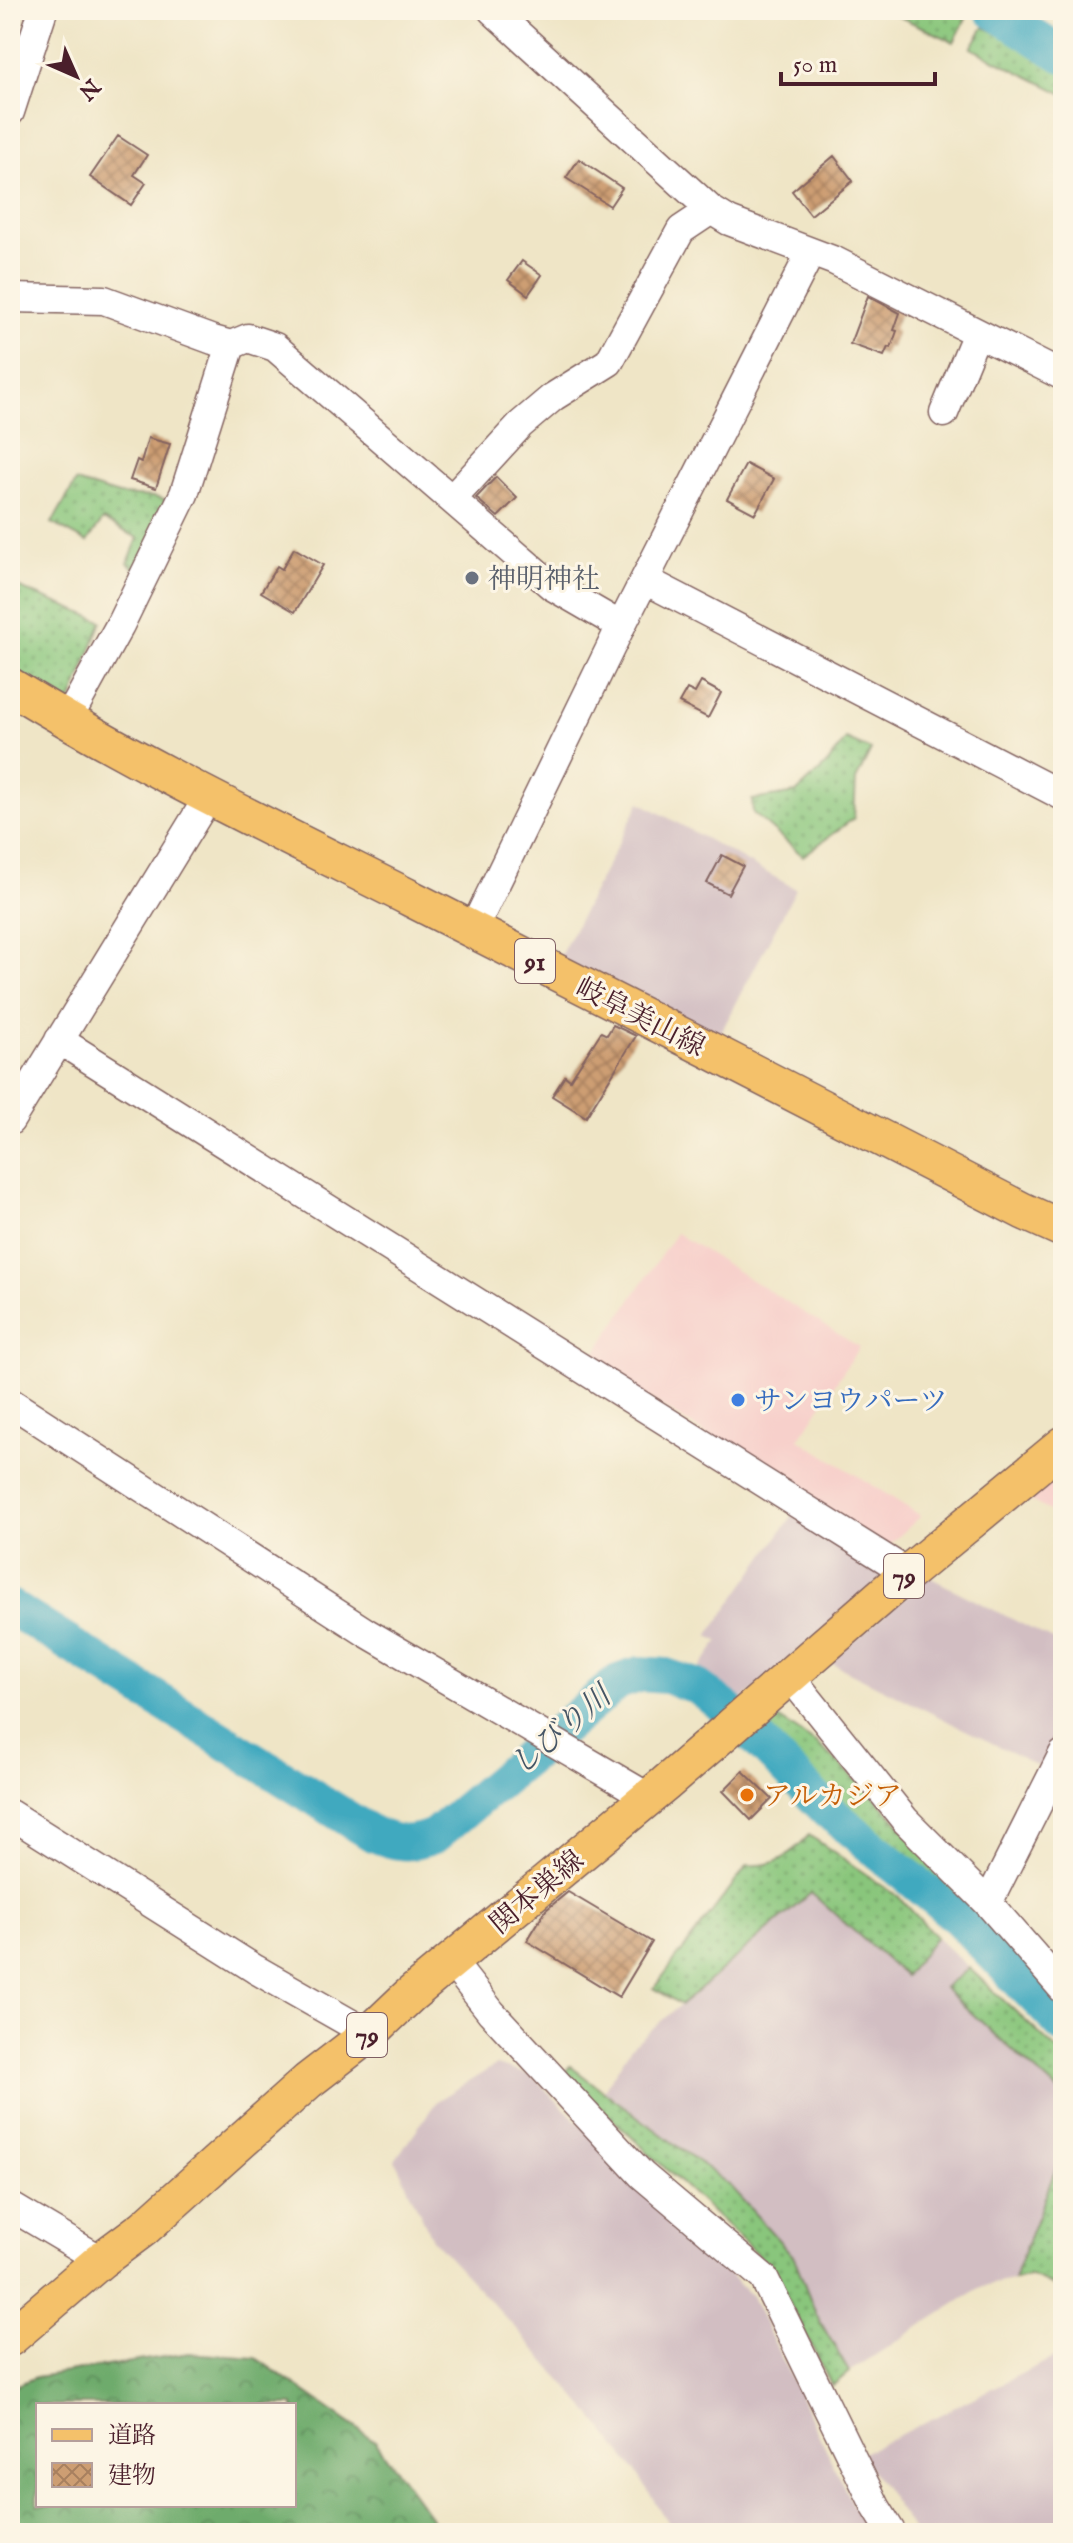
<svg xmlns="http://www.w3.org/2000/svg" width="1073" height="2543" font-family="'IM FELL English','Noto Serif JP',serif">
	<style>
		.built { fill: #f7d0cb }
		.industrial { fill: #d2bec2 }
		.grass { fill: url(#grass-dots); stroke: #6a7254; stroke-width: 2 }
		.forest { fill: url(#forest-crowns); stroke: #5c654c; stroke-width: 2; fill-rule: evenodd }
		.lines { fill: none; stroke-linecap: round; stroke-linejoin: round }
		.river { stroke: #3fa9bf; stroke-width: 36 }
		.building { fill: url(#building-cross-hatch) }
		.minor-casing { stroke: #846461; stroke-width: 31 }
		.major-casing { stroke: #846461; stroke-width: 39 }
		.minor { stroke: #fff; stroke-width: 28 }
		.major { stroke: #f4c16a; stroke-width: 36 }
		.worship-dot { fill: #6b7280; stroke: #fcf5e5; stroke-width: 3 }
		.shop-dot { fill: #3f7fe0; stroke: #fcf5e5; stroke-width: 3 }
		.food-dot { fill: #e8710a; stroke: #fcf5e5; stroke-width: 3 }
		.labels { text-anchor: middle; stroke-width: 6; stroke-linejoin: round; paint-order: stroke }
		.shield { fill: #fcf5e5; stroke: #7f5f63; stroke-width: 2 }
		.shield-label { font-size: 26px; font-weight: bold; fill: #4a1f2b }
		.worship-label { font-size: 28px; fill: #5b616d; stroke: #fcf5e5; text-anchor: start }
		.street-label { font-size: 28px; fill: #4a1f2b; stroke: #fcf5e5 }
		.shop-label { font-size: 28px; fill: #366cbe; stroke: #fcf5e5; text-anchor: start }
		.food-label { font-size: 28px; fill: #c56008; stroke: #fcf5e5; text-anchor: start }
		.water-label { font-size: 30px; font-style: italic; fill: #465666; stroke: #fcf5e5 }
	</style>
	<defs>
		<pattern id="grass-dots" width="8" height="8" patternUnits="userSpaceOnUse" patternTransform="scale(2)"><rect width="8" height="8" fill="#89c67c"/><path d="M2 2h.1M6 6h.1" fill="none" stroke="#72a066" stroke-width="1.8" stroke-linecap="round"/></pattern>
		<pattern id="forest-crowns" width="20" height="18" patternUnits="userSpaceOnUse" patternTransform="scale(2)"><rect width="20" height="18" fill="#6eab6c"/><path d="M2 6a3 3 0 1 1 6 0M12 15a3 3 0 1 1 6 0" fill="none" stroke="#5c8b59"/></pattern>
		<pattern id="building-cross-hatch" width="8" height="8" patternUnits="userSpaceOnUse" patternTransform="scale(2)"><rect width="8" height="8" fill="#cd9e73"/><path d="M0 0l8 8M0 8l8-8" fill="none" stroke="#a8805f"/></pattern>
	</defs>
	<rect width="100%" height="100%" fill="#fcf5e5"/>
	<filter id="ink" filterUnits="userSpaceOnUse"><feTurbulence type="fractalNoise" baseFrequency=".0125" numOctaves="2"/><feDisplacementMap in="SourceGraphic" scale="16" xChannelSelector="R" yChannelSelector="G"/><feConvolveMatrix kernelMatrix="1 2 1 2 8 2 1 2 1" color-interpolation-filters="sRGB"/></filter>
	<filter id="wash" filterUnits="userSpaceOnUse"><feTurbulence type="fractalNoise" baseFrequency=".006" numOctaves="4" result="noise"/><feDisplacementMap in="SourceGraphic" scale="32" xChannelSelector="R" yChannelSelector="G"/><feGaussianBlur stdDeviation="1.8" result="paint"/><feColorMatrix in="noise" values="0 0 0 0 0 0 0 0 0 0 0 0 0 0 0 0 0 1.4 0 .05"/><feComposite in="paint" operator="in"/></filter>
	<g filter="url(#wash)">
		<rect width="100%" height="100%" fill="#efe5c6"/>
		<path class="built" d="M 676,1233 L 859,1347 L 799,1439 L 921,1516 L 886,1548 L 590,1361 Z
			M 1063,1468 L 1063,1518 L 1027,1499 Z"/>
		<path class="industrial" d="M 640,802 L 796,889 L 718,1038 L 559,958 Z
			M 793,1515 L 886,1574 L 736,1705 L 692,1679 L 719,1641 L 708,1636 Z
			M 929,1577 L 1063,1645 L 1063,1726 L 1044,1769 L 829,1662 Z
			M 811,1893 L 904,1976 L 936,1937 L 969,1968 L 944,1988 L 1063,2096 L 1063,2150 L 1013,2280 L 983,2286 L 849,2372 L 816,2314 L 794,2257 L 728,2184 L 604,2090 L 632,2046 Z
			M 496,2065 L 532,2076 L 752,2297 L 866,2533 L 674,2533 L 639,2476 L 591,2414 L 520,2333 L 432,2239 L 395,2160 L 437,2101 Z
			M 1063,2353 L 1063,2533 L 915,2533 L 861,2454 Z"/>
		<path class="grass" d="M 885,10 L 958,10 L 968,15 L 954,42 Z
			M 984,27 L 1063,63 L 1063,94 L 971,48 Z
			M 76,482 L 119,495 L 154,497 L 169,501 L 137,571 L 128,563 L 138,538 L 103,520 L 87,542 L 52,523 Z
			M 15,586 L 102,621 L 69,707 L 10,678 L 10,600 Z
			M 846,739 L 871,750 L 856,780 L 854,818 L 803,856 L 753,813 L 752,800 L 796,793 L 827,764 Z
			M 775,1716 L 820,1746 L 877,1799 L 970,1903 L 964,1910 L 756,1732 Z
			M 809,1835 L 899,1897 L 936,1937 L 905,1976 L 811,1893 L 681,2005 L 654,1988 L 748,1865 C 777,1867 790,1856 809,1835 Z
			M 969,1968 L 1063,2056 L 1063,2096 L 944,1988 Z
			M 570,2066 L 728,2184 L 794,2257 L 816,2314 L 849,2372 L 832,2386 L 771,2267 L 564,2074 Z
			M 1063,2150 L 1063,2277 L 1058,2288 L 1031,2276 L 1013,2280 Z"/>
		<path class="forest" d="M 189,2353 L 256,2358 L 375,2441 L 442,2533 L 10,2533 L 10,2388 L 36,2377 ZM 38,2405 L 294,2405 L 294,2505 L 38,2505 Z"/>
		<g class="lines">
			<path class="river" d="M 992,10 L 1063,55
				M 10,1607 L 371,1833 C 396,1844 408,1846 434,1836 L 618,1682 L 640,1674 L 666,1676 L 696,1686 L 727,1709 L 827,1810 L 955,1915 L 1063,2026"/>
		</g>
		<g id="blocks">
			<path class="building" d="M 118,136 L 147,155 L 134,175 L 146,183 L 131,205 L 90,177 Z
				M 834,156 L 853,181 L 811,215 L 792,191 Z
				M 579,159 L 622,188 L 610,206 L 566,178 Z
				M 522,261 L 542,275 L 528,295 L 508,280 Z
				M 868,296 L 900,313 L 894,330 L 897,331 L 891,348 L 888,347 L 884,356 L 850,344 Z
				M 148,438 L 170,444 L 156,488 L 130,480 L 137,460 L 141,462 Z
				M 746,464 L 774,479 L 755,514 L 727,499 Z
				M 496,477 L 517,498 L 498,517 L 476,498 Z
				M 294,548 L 323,565 L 295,612 L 261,592 L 277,566 L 282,569 Z
				M 701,682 L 721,693 L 708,718 L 679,703 L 687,689 L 695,693 Z
				M 722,855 L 743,866 L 728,894 L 707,883 Z
				M 613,1025 L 636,1036 L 586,1117 L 552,1096 L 565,1076 L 570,1080 L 601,1032 L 607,1035 Z
				M 743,1771 L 772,1799 L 751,1820 L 723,1791 Z
				M 568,1892 L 652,1942 L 619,1997 L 527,1941 L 546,1910 Z"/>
		</g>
	</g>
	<g filter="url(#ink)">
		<use href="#blocks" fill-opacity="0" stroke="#846461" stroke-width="2"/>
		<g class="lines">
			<defs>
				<path id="minor" d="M 492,10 L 711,210 L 729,221 L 835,261 L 1063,376
					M 10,112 L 43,10
					M 10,298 L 104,300 L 213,340 L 231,345 L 248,338 L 275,347 L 552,586 L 621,626
					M 944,413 L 977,333
					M 452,499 L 520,425 L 553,397 L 609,362 L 681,230 L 711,210
					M 645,580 L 1063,796
					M 67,721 L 120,625 L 184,494 L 231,345
					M 473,930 L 621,626 L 811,252
					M 59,1040 L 908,1573
					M 10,1121 L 209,796
					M 10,1402 L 367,1633 L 648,1797
					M 789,1675 L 905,1820 L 988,1903 L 1063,1989
					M 10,1814 L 255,1969 L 369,2034
					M 988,1903 L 1063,1754
					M 451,1961 L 491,2012 L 642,2175 L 764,2278 L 876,2507 L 892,2533
					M 10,2206 L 101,2260"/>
				<path id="major" d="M 10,686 C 139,765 275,830 410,898 C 615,1002 819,1105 1023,1211 L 1063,1229
					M 10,2338 L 101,2260 L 144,2228 L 308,2081 L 369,2034 L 409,1996 L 665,1784 L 908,1573 L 1063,1445"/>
			</defs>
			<use href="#minor" class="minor-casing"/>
			<use href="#major" class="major-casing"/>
			<use href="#minor" class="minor"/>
			<use href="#major" class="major"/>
		</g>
	</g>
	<circle class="worship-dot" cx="472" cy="578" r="8"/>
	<circle class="shop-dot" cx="738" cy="1400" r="8"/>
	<circle class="food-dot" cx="747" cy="1795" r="8"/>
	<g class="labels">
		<g class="shield">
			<rect x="515" y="939" width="40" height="44" rx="6"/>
			<rect x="884" y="1554" width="40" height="44" rx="6"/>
			<rect x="347" y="2013" width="40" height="44" rx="6"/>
		</g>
		<g class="shield-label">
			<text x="535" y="970">91</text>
			<text x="904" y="1585">79</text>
			<text x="367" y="2044">79</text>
		</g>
		<g class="worship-label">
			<text x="488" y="588">神明神社</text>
		</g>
		<g class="street-label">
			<text transform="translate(641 1016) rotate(27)" y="10">岐阜美山線</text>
			<text transform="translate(536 1891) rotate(-40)" y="10">関本巣線</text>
		</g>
		<g class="shop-label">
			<text x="754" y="1410">サンヨウパーツ</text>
		</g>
		<g class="food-label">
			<text x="763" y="1805">アルカジア</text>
		</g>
		<g class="water-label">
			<text transform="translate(560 1730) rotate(-40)" y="10">しびり川</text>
		</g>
	</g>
	<rect width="1073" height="2543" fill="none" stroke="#fcf5e5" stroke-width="40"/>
	<rect x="36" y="2403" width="260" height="104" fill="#fcf5e5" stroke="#b59f9b" stroke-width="2"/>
	<rect x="52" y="2429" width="40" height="12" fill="#f4c16a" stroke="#b59f9b" stroke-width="2"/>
	<text x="108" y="2443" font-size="24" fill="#4a1f2b">道路</text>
	<rect x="52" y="2463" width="40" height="24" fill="url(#building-cross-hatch)" stroke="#b59f9b" stroke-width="2"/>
	<text x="108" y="2483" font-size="24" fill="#4a1f2b">建物</text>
	<g transform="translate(76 76) rotate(135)" stroke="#fcf5e5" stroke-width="6" paint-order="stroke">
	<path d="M0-6L14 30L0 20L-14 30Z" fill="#4a1f2b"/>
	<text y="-12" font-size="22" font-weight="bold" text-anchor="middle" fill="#4a1f2b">N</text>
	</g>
	<path d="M781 72v12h154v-12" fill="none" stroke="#4a1f2b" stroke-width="4"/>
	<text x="793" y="72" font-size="24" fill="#4a1f2b" stroke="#fcf5e5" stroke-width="6" paint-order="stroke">50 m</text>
</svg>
